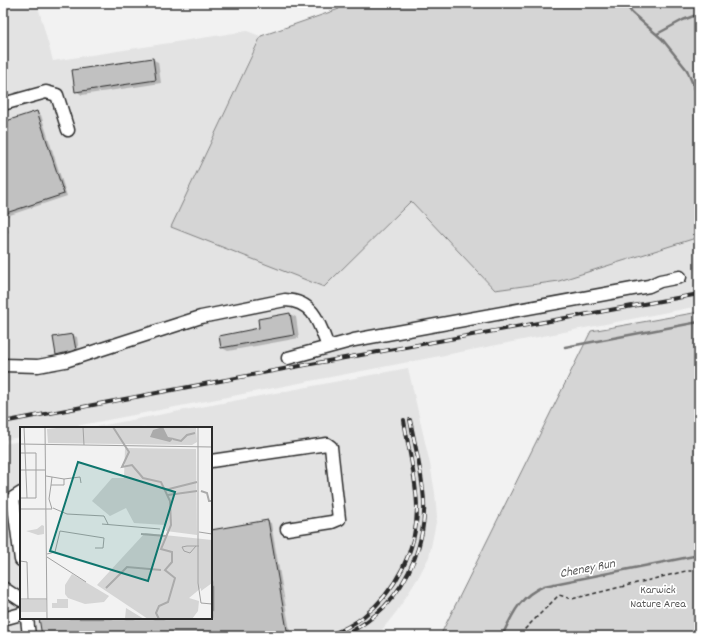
<svg xmlns="http://www.w3.org/2000/svg" width="702" height="639" font-family="Dekko,sans-serif">
	<style>
		.built { fill: #e3e3e3 }
		.green { fill: #d5d5d5; stroke: #808080 }
		.shadow { fill: #0003 }
		.lines { fill: none; stroke-linecap: round; stroke-linejoin: round }
		.stream { stroke: #787878; stroke-width: 2.5 }
		.building { fill: #c1c1c1; stroke: #2b2b2b }
		.minor-casing { stroke: #2b2b2b; stroke-width: 15 }
		.path { stroke: #2b2b2b; stroke-width: 1.5; stroke-dasharray: 4 3; stroke-linecap: butt }
		.minor { stroke: #fff; stroke-width: 12 }
		.rail-casing { stroke: #2b2b2b; stroke-width: 4 }
		.rail { stroke: #fff; stroke-width: 2.5; stroke-dasharray: 8; stroke-linecap: butt }
		.labels { text-anchor: middle; stroke-width: 3.5; stroke-linejoin: round; paint-order: stroke }
		.park-label { font-size: 12px; fill: #565656; stroke: #fff }
		.water-label { font-size: 13px; font-style: italic; fill: #585858; stroke: #fff }
		.inset-river { fill: none; stroke: #ababab; stroke-width: 2 }
		.inset-road { fill: none; stroke: #a2a2a2; stroke-width: 1 }
		.view { fill: #0f766e; fill-opacity: 0.15; stroke: #0f766e; stroke-width: 2 }
		.inset-edge { fill: none; stroke: #2b2b2b; stroke-width: 2 }
	</style>
	<rect width="100%" height="100%" fill="#f2f2f2"/>
	<filter id="ink" filterUnits="userSpaceOnUse"><feTurbulence type="fractalNoise" baseFrequency=".025" numOctaves="2"/><feDisplacementMap in="SourceGraphic" scale="8" xChannelSelector="R" yChannelSelector="G"/><feConvolveMatrix kernelMatrix="1 2 1 2 8 2 1 2 1" color-interpolation-filters="sRGB"/></filter>
	<g filter="url(#ink)">
		<path class="built" d="M 3,3 L 37,3 L 53,61 L 247,31 L 260,36 L 171,227 L 411,201 L 495,290 L 559,281 L 699,237 L 699,306 L 66,428 L 21,428 L 21,437 L 3,440 Z
			M 408,368 L 430,464 L 435,493 L 437,517 L 429,557 L 418,578 L 397,611 L 381,631 L 381,636 L 3,636 L 3,444 L 21,441 L 21,618 L 211,618 L 211,428 L 89,428 Z"/>
		<path class="green" d="M 338,3 L 699,3 L 699,237 L 559,281 L 495,290 L 411,201 L 324,287 L 171,227 L 261,36 L 339,9 Z
			M 699,312 L 699,636 L 440,636 L 591,331 Z"/>
		<path class="shadow" d="M 152,59 L 158,62 L 161,83 L 82,95 L 76,91 Z
			M 37,113 L 41,115 L 67,196 L 4,217 L 9,232 L 3,234 L 3,123 Z
			M 290,314 L 296,317 L 299,338 L 228,351 L 222,348 Z
			M 72,335 L 77,337 L 79,352 L 61,357 L 57,354 Z
			M 267,521 L 271,523 L 291,636 L 43,636 L 40,618 L 211,618 L 211,531 Z"/>
		<g class="lines">
			<path class="stream" d="M 625,3 L 632,13 L 662,39 L 687,70 L 699,99
				M 628,7 L 634,3
				M 657,34 L 683,20 L 699,14
				M 565,347 L 699,322
				M 502,636 C 513,613 520,596 544,586 L 699,555"/>
		</g>
		<path class="building" d="M 153,58 L 156,80 L 75,92 L 72,70 Z
			M 37,111 L 64,194 L 3,214 L 3,122 Z
			M 290,313 L 294,335 L 221,348 L 219,336 L 259,328 L 258,319 Z
			M 73,334 L 76,350 L 56,355 L 53,337 Z
			M 268,520 L 288,636 L 42,636 L 39,618 L 211,618 L 211,530 Z"/>
		<g class="lines">
			<defs>
				<path id="minor" d="M 3,104 L 46,92 L 57,95 L 68,130
					M 288,358 L 354,340 L 649,286 L 660,281 L 680,277
					M 3,365 L 38,366 L 65,361 L 201,317 L 285,300 C 314,301 319,323 328,347
					M 211,461 L 327,444 L 331,447 L 339,519 L 332,522 L 287,529
					M 21,493 L 13,498 L 21,560
					M 3,588 L 21,600
					M 27,618 L 29,636
					M 3,619 L 21,614"/>
			</defs>
			<use href="#minor" class="minor-casing"/>
			<path class="path" d="M 523,636 L 524,630 L 559,595 L 572,599 L 686,571 L 699,571"/>
			<use href="#minor" class="minor"/>
			<defs>
				<path id="rail" d="M 3,422 L 289,368 L 699,294
					M 328,636 C 340,631 353,625 363,617 C 396,591 417,550 417,508 C 417,481 408,448 404,420
					M 344,636 C 358,628 372,619 384,607 C 410,580 426,540 424,502 C 423,477 415,445 410,420"/>
			</defs>
			<use href="#rail" class="rail-casing"/>
			<use href="#rail" class="rail"/>
		</g>
	</g>
	<g class="labels">
		<g class="park-label">
			<text x="658" y="593">Karwick<tspan x="658" dy="14">Nature Area</tspan></text>
		</g>
		<g class="water-label">
			<text transform="translate(587 567) rotate(-11)" y="5">Cheney Run</text>
		</g>
	</g>
	<g transform="translate(20 427)">
		<rect width="192" height="192" fill="#f2f2f2"/>
		<path d="M 46,0 L 176,0 L 177,15 L 172,18 L 28,16 L 27,2 ZM 105,21 L 176,22 L 177,108 L 146,104 L 145,98 L 114,96 L 106,81 L 90,89 L 72,74 L 92,51 L 104,51 ZM 22,98 L 24,99 L 24,107 L 18,108 L 6,104 L 17,102 ZM 125,106 L 192,113 L 192,156 L 181,164 L 181,161 L 169,171 L 179,174 L 178,184 L 172,192 L 128,192 L 77,158 ZM 52,147 L 89,169 L 84,175 L 65,177 L 48,171 L 45,167 L 45,158 ZM 37,172 L 48,172 L 48,181 L 32,181 L 32,176 L 37,176 ZM 0,173 L 26,173 L 26,185 L 0,185 ZM 106,181 L 124,192 L 105,192 Z" fill="#d5d5d5"/>
		<path d="M 143,0 L 148,10 L 154,11 L 150,15 L 130,10 L 133,3 Z" fill="#ababab"/>
		<path class="inset-river" d="M 93,0 L 109,25 L 102,40 L 112,38 L 123,51 L 141,55 L 150,74 L 151,98 L 141,122 L 152,125 L 152,135 L 145,143 L 155,151 L 148,175 L 139,179 L 136,186 L 139,192M 153,12 L 161,14 L 167,8 L 175,6M 145,63 L 177,55M 181,64 L 187,66 L 189,74 L 192,74M 148,68 L 177,64M 121,107 L 146,109M 86,161 L 107,140 L 141,143"/>
		<path class="inset-road" d="M 4,0 L 7,71M 25,0 L 27,192M 63,0 L 64,18M 178,0 L 178,156 L 181,176 L 192,177M 0,17 L 192,20M 0,26 L 16,26 L 16,43M 0,43 L 25,43M 26,49 L 44,52 L 44,58 L 31,58 L 32,50M 44,52 L 60,50 L 61,56M 0,71 L 16,71 L 16,43M 33,81 L 47,87 L 84,89 L 88,97M 0,82 L 32,82 L 29,72 L 31,58M 82,97 L 140,102M 179,105 L 192,107M 176,119 L 170,126 L 164,124 L 162,120 L 167,119 L 179,119M 27,127 L 35,125 L 40,104 L 84,111 L 83,121 L 75,121M 27,130 L 66,155M 0,134 L 7,135 L 8,172M 0,172 L 27,172"/>
		<path class="view" d="M 58,35 L 155,65 L 128,154 L 30,124 Z"/>
		<rect width="192" height="192" class="inset-edge"/>
	</g>
	<rect width="702" height="639" fill="none" stroke="#fff" stroke-width="16"/>
	<rect x="8" y="8" width="686" height="623" fill="none" stroke="#2b2b2b" stroke-width="1.5" filter="url(#ink)"/>
</svg>
